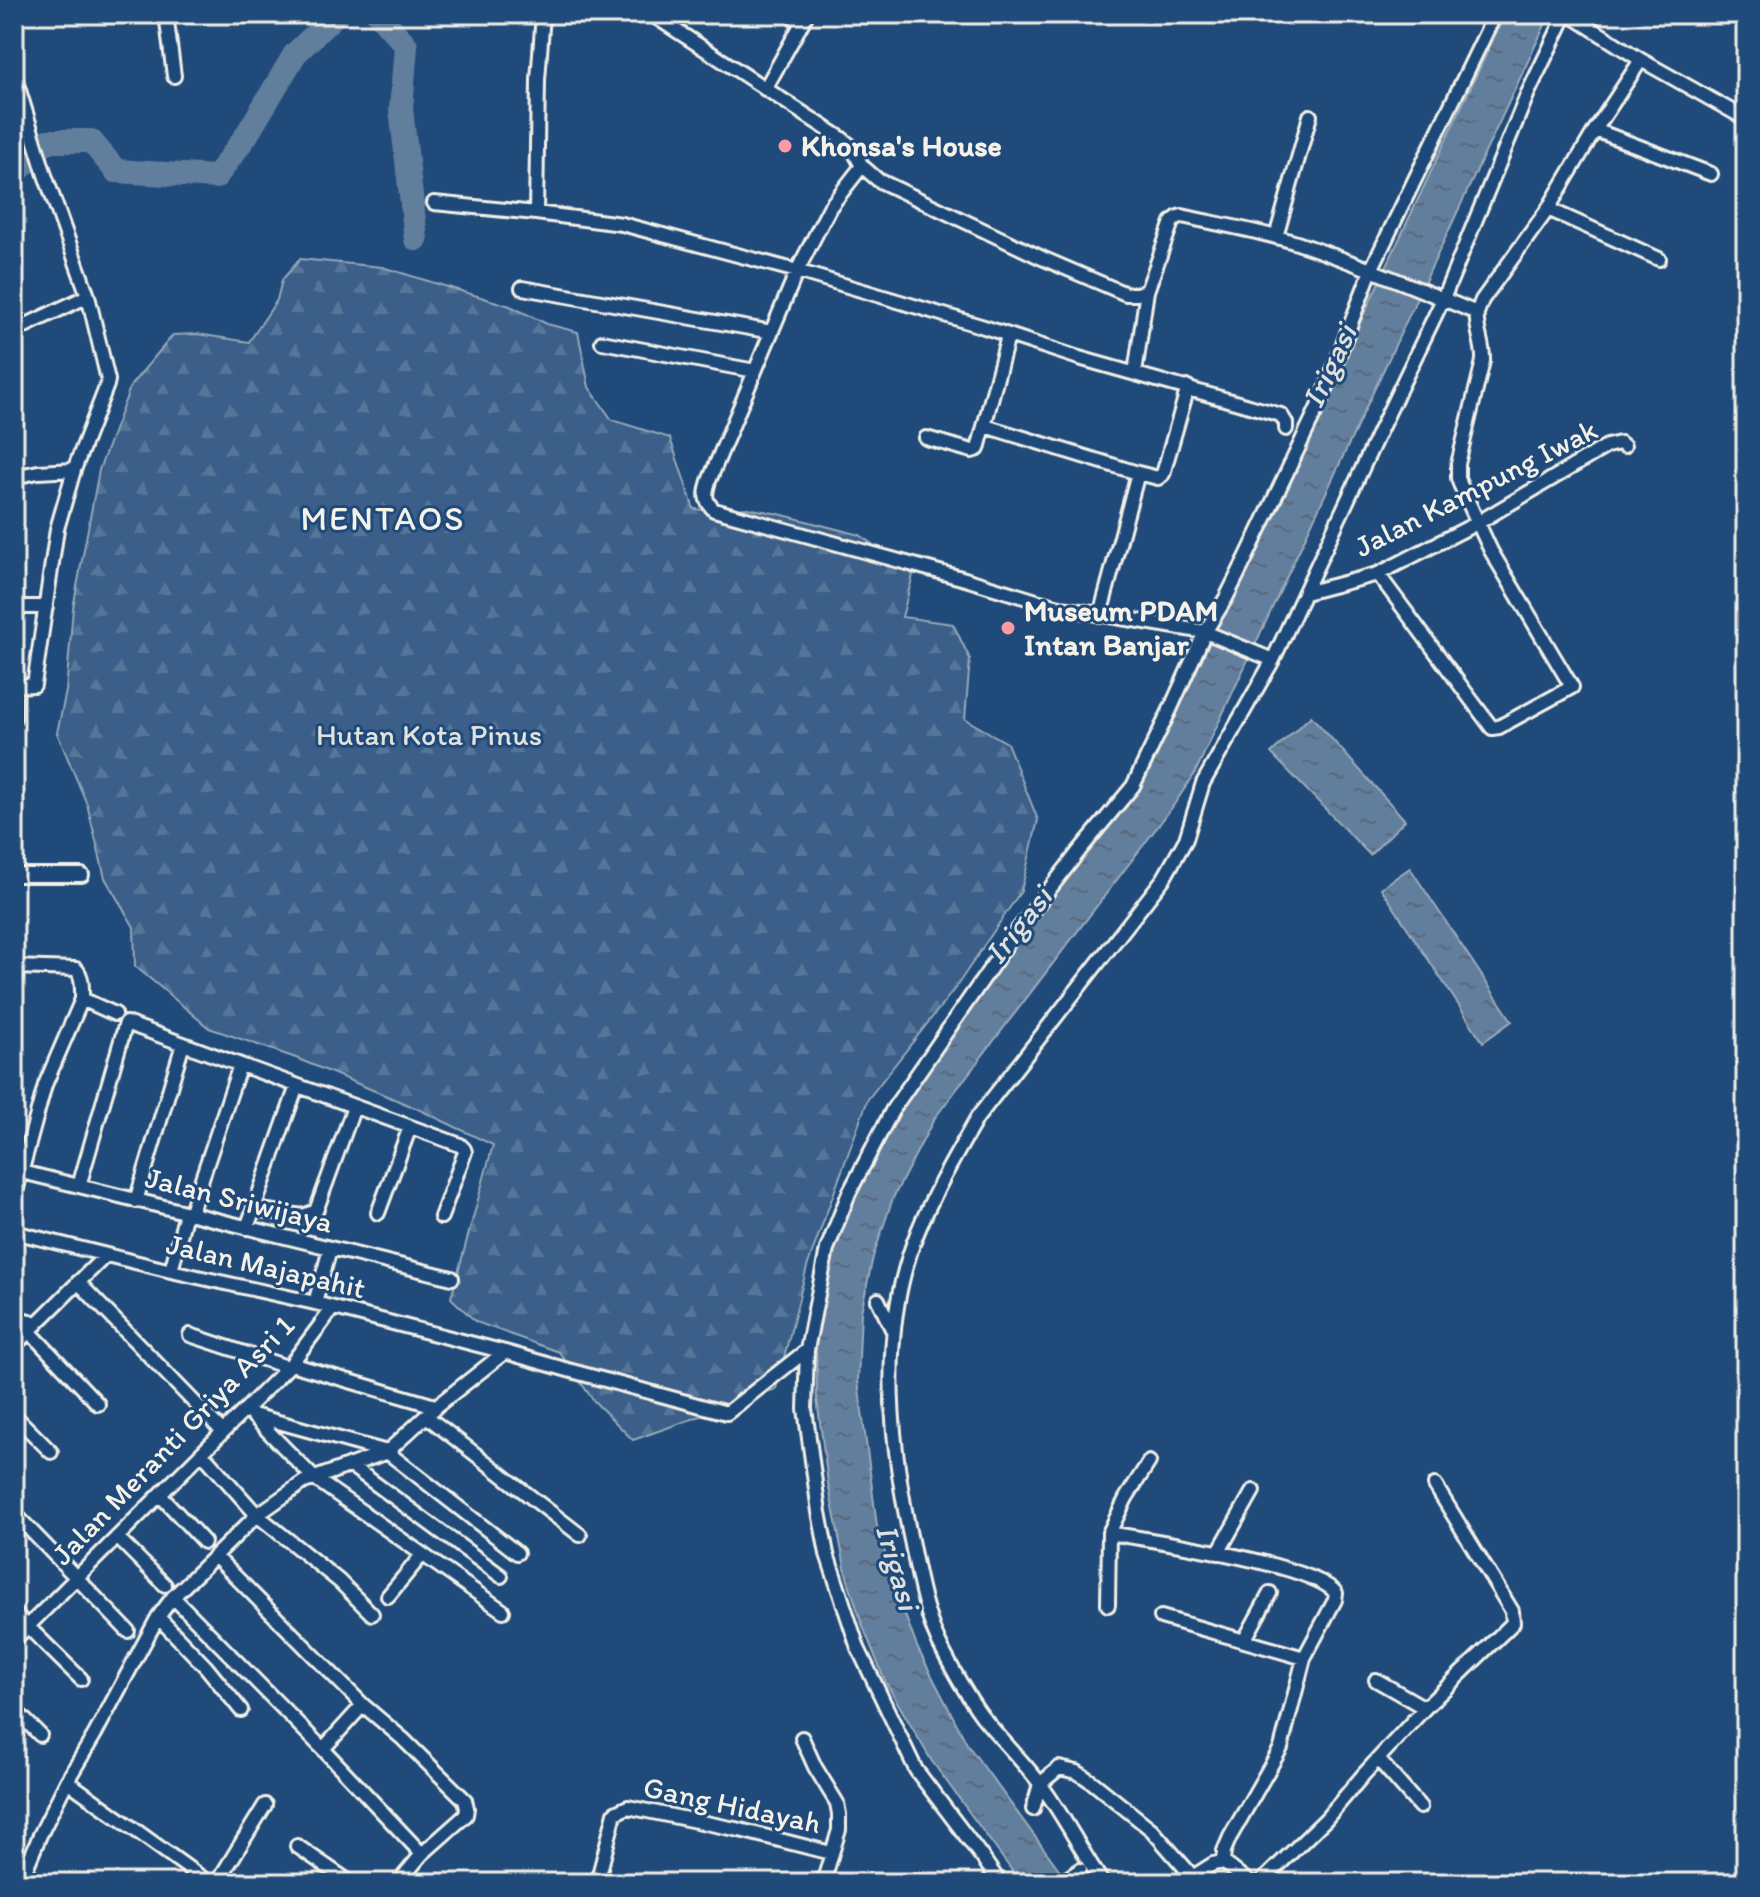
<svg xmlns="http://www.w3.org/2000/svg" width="1760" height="1897" font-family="Itim,sans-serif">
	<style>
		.forest { fill: url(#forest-firs); stroke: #97a8b8; stroke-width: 2 }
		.water { fill: url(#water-ripples); stroke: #9cacbb; stroke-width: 2 }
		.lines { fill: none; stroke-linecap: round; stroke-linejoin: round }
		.river { stroke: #627e9d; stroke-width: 24 }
		.street-casing { stroke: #f4f1e8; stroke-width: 18 }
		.street { stroke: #1f4a7a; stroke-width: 12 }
		.poi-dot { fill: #ff9aa2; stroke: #1f4a7a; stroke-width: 3 }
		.labels { text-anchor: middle; stroke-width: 6; stroke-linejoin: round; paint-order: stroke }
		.poi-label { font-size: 30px; font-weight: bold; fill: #f4f1e8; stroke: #1f4a7a; text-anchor: start }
		.street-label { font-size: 30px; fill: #f4f1e8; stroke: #1f4a7a }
		.park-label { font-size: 30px; fill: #e1e2de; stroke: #1f4a7a }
		.water-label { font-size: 32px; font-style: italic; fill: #dee0dd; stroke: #1f4a7a }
		.quarter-label { font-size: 34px; letter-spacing: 2px; fill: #f4f1e8; stroke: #1f4a7a }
	</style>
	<defs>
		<pattern id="forest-firs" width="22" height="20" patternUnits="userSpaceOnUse" patternTransform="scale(2)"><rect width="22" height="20" fill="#3a5f88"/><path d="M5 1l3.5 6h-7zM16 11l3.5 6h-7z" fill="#577699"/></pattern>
		<pattern id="water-ripples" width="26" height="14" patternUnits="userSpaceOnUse" patternTransform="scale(2)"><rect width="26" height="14" fill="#627e9d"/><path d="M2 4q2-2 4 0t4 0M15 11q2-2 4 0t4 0" fill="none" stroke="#58687a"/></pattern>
	</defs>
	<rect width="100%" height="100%" fill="#1f4a7a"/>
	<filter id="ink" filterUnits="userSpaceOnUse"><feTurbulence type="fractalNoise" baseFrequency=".0125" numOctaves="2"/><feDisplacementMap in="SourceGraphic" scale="16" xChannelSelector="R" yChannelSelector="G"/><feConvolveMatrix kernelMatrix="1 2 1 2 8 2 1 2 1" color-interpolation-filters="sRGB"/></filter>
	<g filter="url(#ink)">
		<path class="forest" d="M 300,259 L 382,267 L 510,306 L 547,324 L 578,332 L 589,387 L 612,420 L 670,438 L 694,509 L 714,511 L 747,508 L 779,514 L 860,535 L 913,575 L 902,617 L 953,624 L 970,659 L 965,719 L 1007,743 L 1038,820 L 1021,891 L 956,987 L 868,1099 L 807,1267 L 776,1389 L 633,1440 L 594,1401 L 559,1352 L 476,1322 L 451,1298 L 493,1145 L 418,1109 L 296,1058 L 209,1028 L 135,966 L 134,927 L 105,878 L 87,804 L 57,733 L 66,691 L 73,608 L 99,470 L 131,385 L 173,335 L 197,334 L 249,342 L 277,300 L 282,280 Z"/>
		<path class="water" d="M 1505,14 L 1550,14 L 1195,773 L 1171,809 L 934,1119 L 893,1198 L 873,1257 L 861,1312 L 858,1381 L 877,1526 L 897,1593 L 917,1647 L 967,1744 L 1069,1883 L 1021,1883 L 931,1760 L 885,1681 L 862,1624 L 847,1577 L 828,1483 L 817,1399 L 816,1339 L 822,1285 L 835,1235 L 880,1135 L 973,1000 L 1130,795 L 1169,729 Z
			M 1311,716 L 1405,820 L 1370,855 L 1271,753 Z
			M 1410,868 L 1512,1021 L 1483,1042 L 1381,888 Z"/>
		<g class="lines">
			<path class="river" d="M 378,14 L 406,45 L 401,109 L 416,239
				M 14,175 L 47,141 L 91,141 L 116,171 L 216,177 L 246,136 L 295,54 L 336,14"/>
			<defs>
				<path id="street" d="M 166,14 L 174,76
					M 651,14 L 841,138 L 851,146 L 862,166 L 878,180 L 1042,258 L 1126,294 L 1137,294 L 1147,291 L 1172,222 L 1178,217 L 1182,216 C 1221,225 1260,231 1297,243 C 1358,263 1418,289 1477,313 L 1482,300 L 1548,209 L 1595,130 L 1641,60 L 1746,119
					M 788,14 L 802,22
					M 1569,14 L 1641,60
					M 14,74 L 45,175 L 88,296 L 108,380 L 107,385 L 74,470 L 57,529 L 34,685 L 14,686
					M 765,89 L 807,14
					M 1595,130 L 1711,174
					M 862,166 L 830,207 L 797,271 L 709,481 C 705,494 704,500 714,510 L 965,579 L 1040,602 L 1068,609 L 1205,632 L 1273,660
					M 434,203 L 536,213 L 622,224 L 797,271 L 981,326 L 1079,358 L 1281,415 L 1286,423 L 1286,429
					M 1548,209 L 1659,259
					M 536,213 L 538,80 L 543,14
					M 1276,237 L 1310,116
					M 522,288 L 772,332
					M 14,331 L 88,296
					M 602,342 L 755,371
					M 1135,373 L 1147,291
					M 985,426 L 1138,473 L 1158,478 L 1163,474 L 1188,387
					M 926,438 L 972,451 L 978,449 L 1008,336
					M 14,477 L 38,472 L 74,470
					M 1378,574 L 1492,728 L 1499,727 L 1572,687 L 1491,551 L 1460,484 L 1458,478 L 1458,464 L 1483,361 C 1484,344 1475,329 1477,313
					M 1305,593 L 1378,574 L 1479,522 L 1607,446 L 1620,443 L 1624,446
					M 14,607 L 46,607
					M 1100,615 L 1138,473
					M 14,718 L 15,686
					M 14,875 L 82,875
					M 14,967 L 76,969 C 83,976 82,989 82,999 L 45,1085 L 14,1199
					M 82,999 L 115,1014
					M 14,1170 L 452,1278
					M 79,1186 L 126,1023 L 460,1145 L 464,1149 L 465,1152 L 441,1217
					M 136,1201 L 183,1044
					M 254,1209 L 303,1216 L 316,1211 L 354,1107
					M 378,1213 L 410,1127
					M 190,1214 L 240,1065
					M 247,1228 L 297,1086
					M 14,1232 L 171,1271 L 315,1303 L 505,1352 L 568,1370 L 727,1413 L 807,1350
					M 171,1271 L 186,1213
					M 78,1282 L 223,1432
					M 878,1300 L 892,1329
					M 315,1303 L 330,1249
					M 14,1317 L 37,1323
					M 29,1331 L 98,1404
					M 190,1335 L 287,1367
					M 14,1346 L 106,1255
					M 291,1364 L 435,1406 L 438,1405
					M 14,1415 L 51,1452
					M 252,1415 L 314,1478 L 503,1611
					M 253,1415 L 387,1452 L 517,1553
					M 426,1416 L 580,1535
					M 202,1453 L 257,1515 L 339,1581 L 372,1614
					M 350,1465 L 501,1576
					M 160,1495 L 204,1542
					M 14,1513 L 128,1631
					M 1109,1533 C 1152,1540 1313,1564 1336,1593 L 1335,1600 L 1304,1658 L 1281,1748 L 1230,1837 L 1224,1851 L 1223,1862
					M 117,1537 L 165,1585
					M 1218,1553 L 1253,1491
					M 215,1556 L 363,1705 L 403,1739 L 465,1800 L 467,1808 L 466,1815 L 422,1854 L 398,1883
					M 388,1596 L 422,1555
					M 173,1597 L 323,1749 L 422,1854
					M 1108,1605 L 1109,1533 L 1126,1498 L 1149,1462
					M 14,1613 L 81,1679
					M 158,1617 L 206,1667 L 241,1710
					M 1161,1617 L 1304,1658
					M 14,1640 L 291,1364 L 333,1308
					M 1244,1641 L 1270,1593
					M 1425,1708 L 1513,1623 L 1512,1611 L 1435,1485
					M 14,1709 L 40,1735
					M 802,1738 L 815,1767 L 837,1803 L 839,1814 L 839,1830 L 823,1883
					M 323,1749 L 363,1705
					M 1378,1759 L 1420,1807
					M 67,1781 L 209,1883
					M 1033,1809 L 1040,1784 L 1059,1768 L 1077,1772 L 1092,1782 L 1152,1830 L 1192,1876
					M 297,1846 L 351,1883
					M 20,1883 L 40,1835 L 67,1781 L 95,1734 L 158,1617 L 173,1597 L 257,1515 L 304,1482 L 387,1452 L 438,1405 L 505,1352
					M 217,1883 L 265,1805
					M 597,1883 L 615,1813 L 628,1807 L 740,1830 L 831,1853
					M 1000,1883 L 982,1857 L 916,1770 L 858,1648 L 827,1554 L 819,1512 L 805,1409 L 807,1350 L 827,1249 L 849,1193 L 893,1109 L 1010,940 L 1080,850 L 1133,786 L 1169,712 L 1205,632 L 1226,598 L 1247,556 L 1325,392 L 1371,270 L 1495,14
					M 1061,1883 L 1080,1870
					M 1103,1883 C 1081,1851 1064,1816 1041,1785 C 1023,1761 1001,1740 982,1716 C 968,1697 955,1674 944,1653 C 924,1616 918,1572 909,1531 C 889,1432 879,1327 918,1231 C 934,1192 956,1155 977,1118 L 1164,878 L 1186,839 L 1203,783 L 1273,660 L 1382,426 L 1443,299 L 1528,93 L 1566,14
					M 1183,1883 L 1213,1864 L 1223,1862 L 1250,1883
					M 1260,1883 L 1326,1819 L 1364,1774 L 1425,1708 L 1376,1680"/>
			</defs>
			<use href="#street" class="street-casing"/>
			<use href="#street" class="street"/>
		</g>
	</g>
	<g class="poi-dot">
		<circle cx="785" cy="146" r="8"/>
		<circle cx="1008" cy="628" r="8"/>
	</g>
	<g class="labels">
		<g class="poi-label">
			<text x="801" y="156">Khonsa's House</text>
			<text x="1024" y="621">Museum PDAM<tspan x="1024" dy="34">Intan Banjar</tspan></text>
		</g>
		<g class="street-label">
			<text transform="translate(1476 488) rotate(-27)" y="10">Jalan Kampung Iwak</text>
			<text transform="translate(239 1200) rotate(14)" y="10">Jalan Sriwijaya</text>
			<text transform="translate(266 1266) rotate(13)" y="10">Jalan Majapahit</text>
			<text transform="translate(173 1440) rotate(-46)" y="10">Jalan Meranti Griya Asri 1</text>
			<text transform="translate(732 1805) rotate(12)" y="10">Gang Hidayah</text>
		</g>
		<g class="park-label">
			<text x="429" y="745">Hutan Kota Pinus</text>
		</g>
		<g class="water-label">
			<text transform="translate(1329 366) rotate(-65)" y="11">Irigasi</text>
			<text transform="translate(1018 925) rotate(-52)" y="11">Irigasi</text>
			<text transform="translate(898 1567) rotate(74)" y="11">Irigasi</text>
		</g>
		<g class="quarter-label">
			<text x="383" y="530">MENTAOS</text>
		</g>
	</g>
	<rect width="1760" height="1897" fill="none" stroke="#1f4a7a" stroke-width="48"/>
	<rect x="24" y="24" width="1712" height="1849" fill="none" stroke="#f4f1e8" stroke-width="3" filter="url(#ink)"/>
</svg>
